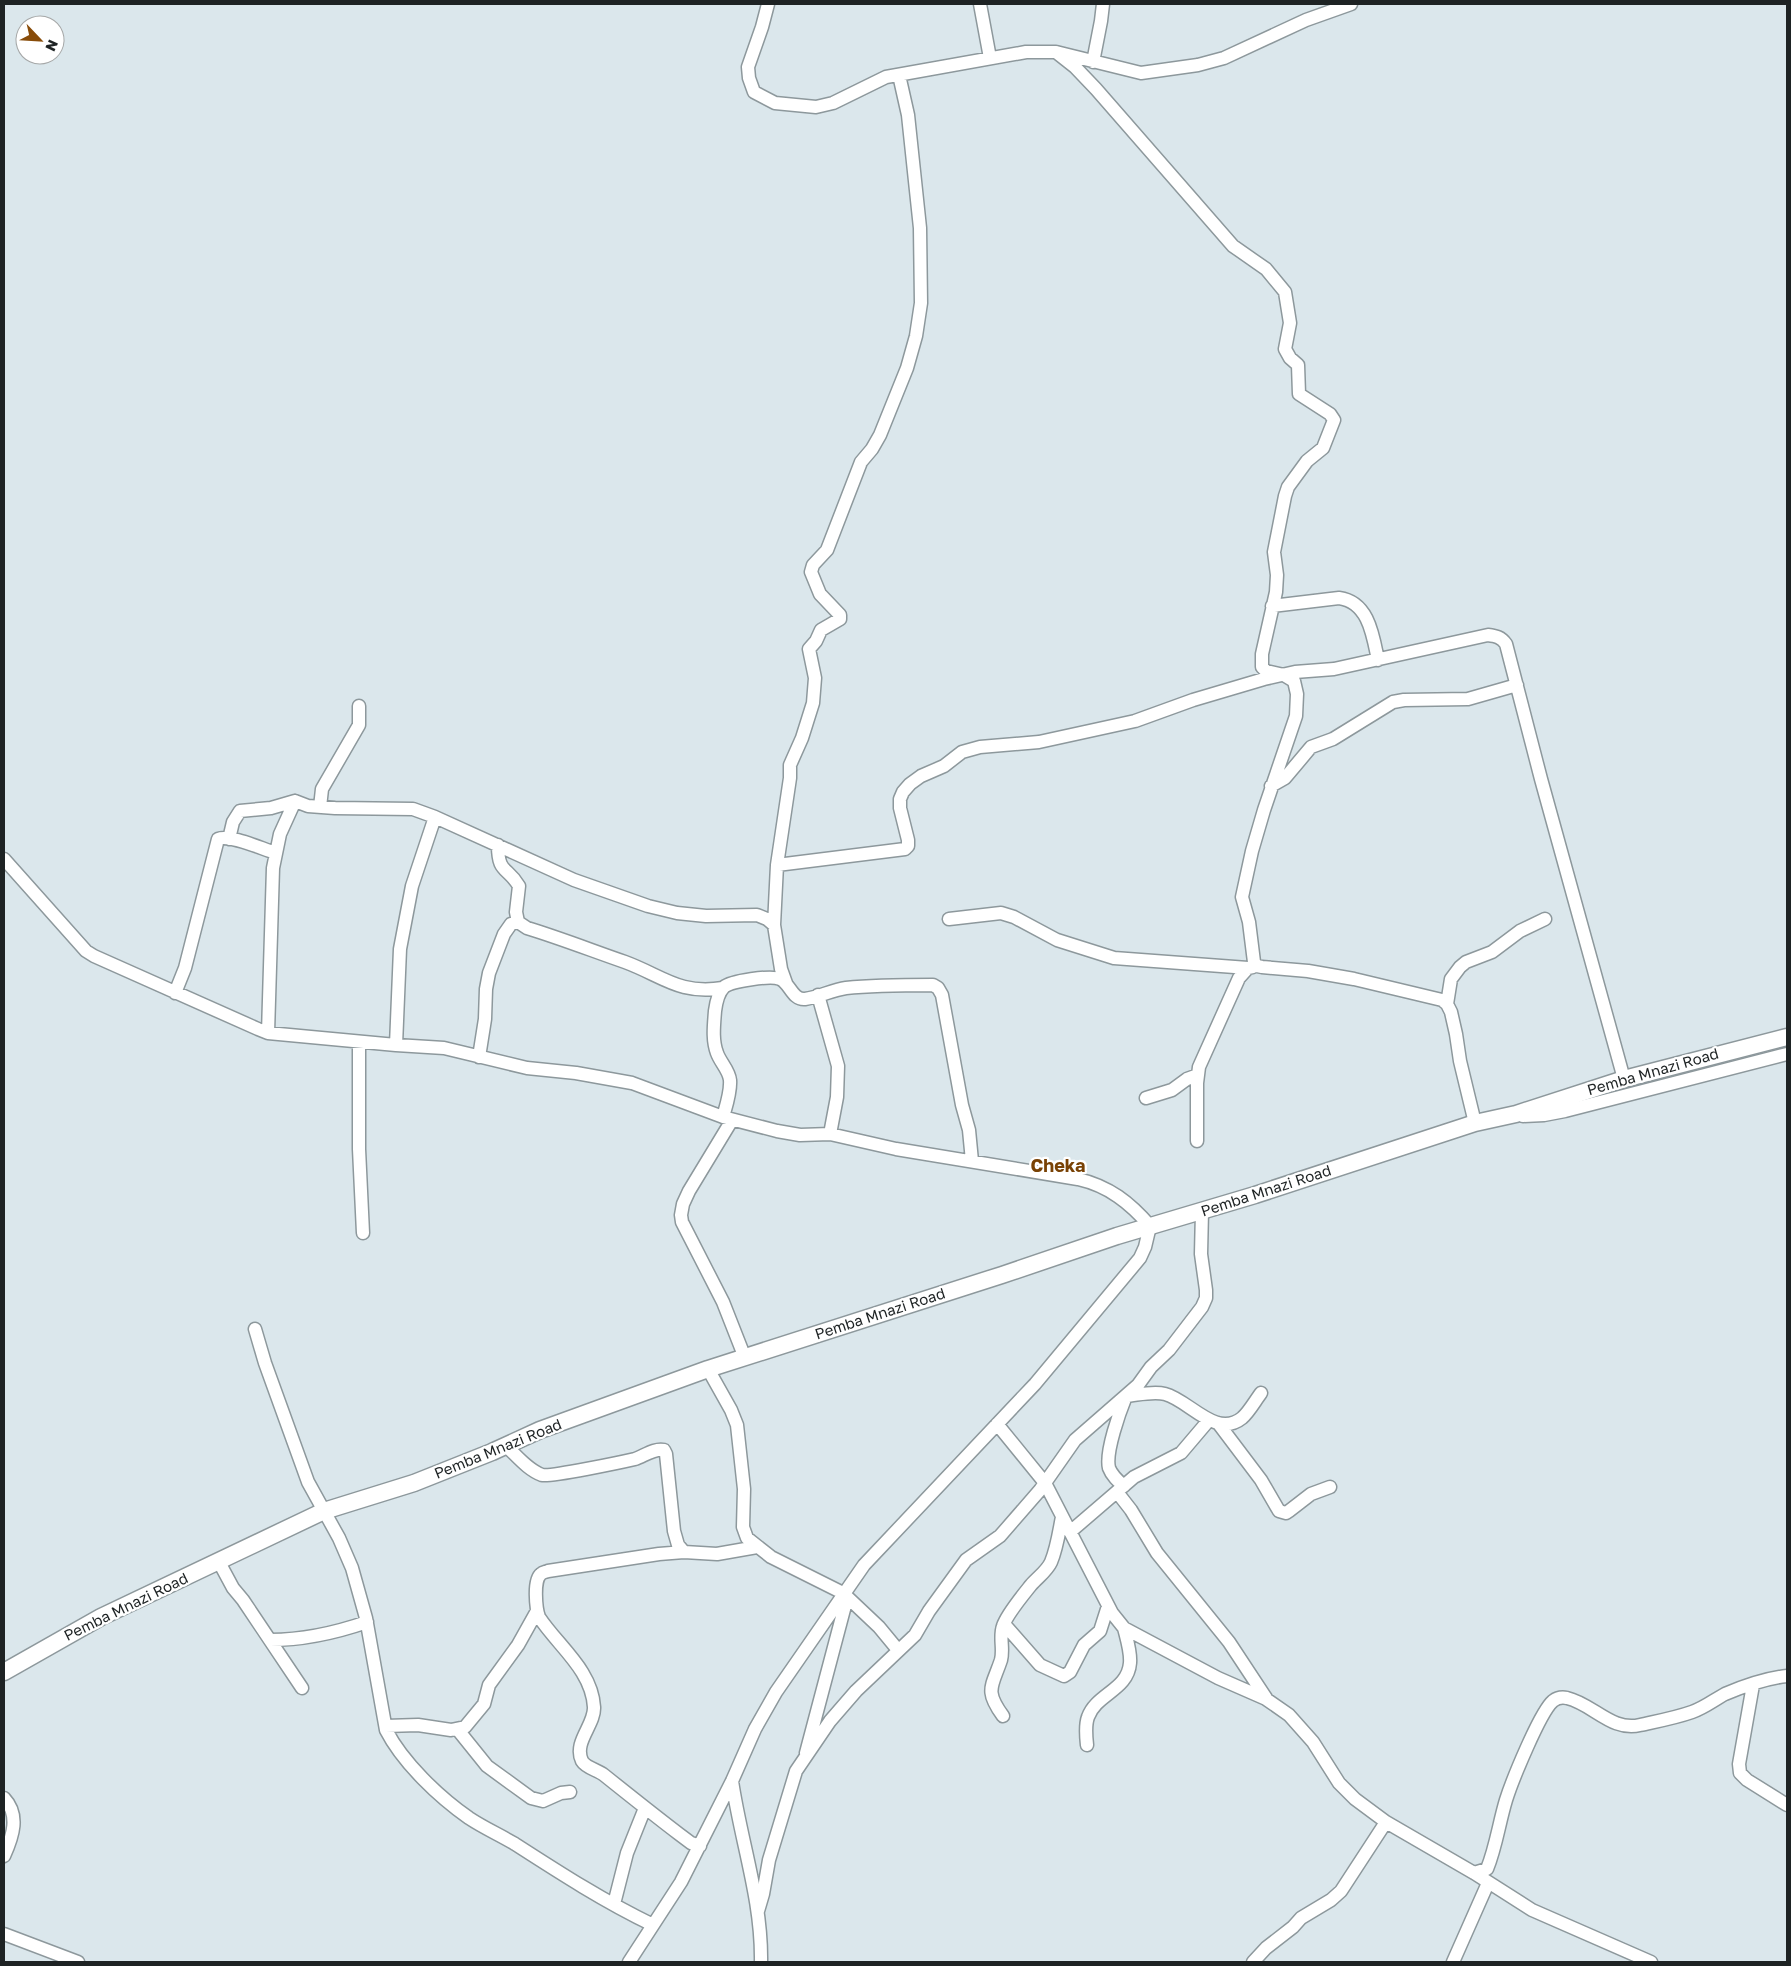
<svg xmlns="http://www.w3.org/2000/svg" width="1791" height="1966" font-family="'Golos Text',sans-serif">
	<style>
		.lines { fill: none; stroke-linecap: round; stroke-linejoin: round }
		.minor-casing { stroke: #8d989c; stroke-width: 15 }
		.major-casing { stroke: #8d989c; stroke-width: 19 }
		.minor { stroke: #fff; stroke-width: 12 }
		.major { stroke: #fff; stroke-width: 16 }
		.labels { text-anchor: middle; stroke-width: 4.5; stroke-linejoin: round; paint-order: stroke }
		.street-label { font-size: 15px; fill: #1e2324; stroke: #fff }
		.quarter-label { font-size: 18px; font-weight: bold; fill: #794205; stroke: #fff }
	</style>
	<rect width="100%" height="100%" fill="#dbe7ec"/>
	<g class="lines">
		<defs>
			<path id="minor" d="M 768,4 L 762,27 L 748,67 L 749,78 L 754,92 L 775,103 L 816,107 L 833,103 L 886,77 L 1026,52 L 1056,52 L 1141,73 L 1198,65 L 1224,58 L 1306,20 L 1351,4
				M 980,4 L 990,58
				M 1056,52 L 1075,67 L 1096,89 L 1233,246 L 1266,269 L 1285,292 L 1290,323 L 1285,349 L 1290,358 L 1298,365 L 1299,394 L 1330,414 L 1334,420 L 1323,448 L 1307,461 L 1288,487 L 1285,496 L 1274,552 L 1277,575 L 1276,592 L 1262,654 L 1262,667 L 1266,671 L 1284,675 L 1294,681 L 1297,694 L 1296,716 L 1264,810 L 1252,851 L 1242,897 L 1249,922 L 1254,962 L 1257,966 L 1262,967 L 1308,971 L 1354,979 L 1442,1000 L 1447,1004 L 1451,1012 L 1456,1034 L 1460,1061 L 1475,1123
				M 1093,62 L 1101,21 L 1103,4
				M 1272,606 L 1339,598 C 1369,602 1373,636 1378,660
				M 1271,786 L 1285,778 L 1311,747 L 1333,739 L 1393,702 L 1404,700 L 1468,699 L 1517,685
				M 320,807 L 322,789 L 359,725 L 359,706
				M 229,839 L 233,822 L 240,811 L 271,808 L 295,801 L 308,806 L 335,808 L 413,809 L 435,817 L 574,880 L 648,906 L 677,913 L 706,916 L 757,915 L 767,919 L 774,925 L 781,969 L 786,983
				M 498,845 C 498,874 507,866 519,886 L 516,912 L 518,922 L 527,928 C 560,938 593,951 625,962 C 663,976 679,995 723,988
				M 4,859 L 86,951 L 94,956 L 258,1029 L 268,1033 L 396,1045 L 444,1048 L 527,1068 L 576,1073 L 632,1083 L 723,1117 L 777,1131 L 800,1135 L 830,1134 L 896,1149 L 1078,1179 C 1109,1186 1130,1203 1150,1226 L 1145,1247 L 1140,1258 L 1035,1384 L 864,1565 L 776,1692 L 755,1729 L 732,1781 L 681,1882 L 629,1962
				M 777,865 L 790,778 L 790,765 L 802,738 L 813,703 L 815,678 L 809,649 L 816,641 L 821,630 L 840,619 L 840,615 L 820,594 L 811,572 L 813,565 L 827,550 L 861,462 L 872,449 L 880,435 L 907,368 L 916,336 L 921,303 L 920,228 L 908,115 L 899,75
				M 949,919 L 1001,913 L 1014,917 L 1057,940 L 1114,958 L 1248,968
				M 774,925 L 777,865 L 905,849 L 908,846 L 908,840 L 900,808 L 900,799 L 903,792 L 910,784 L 921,776 L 944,766 L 962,752 L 980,747 L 1039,742 L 1135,721 L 1193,700 L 1264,679 L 1295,672 L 1334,669 L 1488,635 C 1496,636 1501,637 1506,644 L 1541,779 L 1624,1079
				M 175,993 L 185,968 L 218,839 C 230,834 262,849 276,853
				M 818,995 L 838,1066 L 837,1097 L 830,1134
				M 1447,1004 L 1451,979 L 1460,967 L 1466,962 L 1492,952 L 1520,931 L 1545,919
				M 268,1033 L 273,868 L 280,834 L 295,801
				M 359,1042 L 359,1149 L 363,1233
				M 396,1045 L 400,949 L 412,886 L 435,817
				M 479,1057 L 485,1019 L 486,989 L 489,973 L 504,934 L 511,924 L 518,922
				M 1146,1098 L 1172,1090 L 1187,1079 L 1198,1075
				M 1523,1116 L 1544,1115 L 1565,1111 L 1787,1054
				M 723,1117 C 726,1106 731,1092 730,1080 C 729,1070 720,1062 717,1053 C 712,1040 714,1025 715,1011 C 716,1003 718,993 724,987 C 731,981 771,975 780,979 C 790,983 792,1000 805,999 C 819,997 832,990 846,988 C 874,985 904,985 933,985 L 938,988 L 942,995 L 962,1105 L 969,1130 L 972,1161
				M 732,1120 L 689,1191 L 683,1204 L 681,1215 L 682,1222 L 723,1302 L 745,1358
				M 1197,1141 L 1197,1083 L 1199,1067 L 1239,978 L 1248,968 L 1253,967
				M 255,1329 L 265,1363 L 308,1482 L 339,1538 L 352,1568 L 366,1618 L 386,1730 C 403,1763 439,1797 469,1818 C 484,1828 500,1835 515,1844 C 560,1873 605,1902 653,1925
				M 708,1369 L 731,1410 L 737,1425 L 744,1489 L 743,1527 L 747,1538 L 771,1557 L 843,1593 L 879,1627 L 898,1650
				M 1218,1423 L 1261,1480 L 1279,1511 L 1286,1513 L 1289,1511 L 1311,1494 L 1330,1487
				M 997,1424 L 1045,1483 L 1112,1613 L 1124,1628 L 1218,1678 L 1266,1699 L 1289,1715 L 1313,1742 L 1339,1783 L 1355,1799 L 1386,1822 L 1474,1873 L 1532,1910 L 1651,1962
				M 506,1446 C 517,1456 528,1470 542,1475 C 551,1477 622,1462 635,1459 C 644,1456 654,1448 664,1450 L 666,1454 L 674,1531 L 678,1545 L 684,1552
				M 1124,1486 C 1118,1481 1112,1476 1109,1468 C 1105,1452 1120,1411 1126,1396 C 1138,1395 1153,1391 1165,1394 C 1189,1400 1216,1439 1242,1418 C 1249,1412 1255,1401 1261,1393
				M 1117,1492 L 1131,1510 L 1157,1553 L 1229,1642 L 1266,1698
				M 1070,1532 L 1134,1477 L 1181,1453 L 1209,1420
				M 219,1562 L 233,1588 L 243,1600 L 302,1688
				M 1004,1624 L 1040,1665 L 1064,1676 L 1070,1672 L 1084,1645 L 1100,1631 L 1108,1606
				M 270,1640 C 304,1640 335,1633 367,1622
				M 1753,1685 L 1739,1764 L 1740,1773 L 1747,1780 L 1787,1805
				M 1003,1716 C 984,1690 992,1687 1001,1660 C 1004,1649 999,1637 1003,1626 C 1007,1614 1023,1595 1031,1585 C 1038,1577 1047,1571 1051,1562 C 1057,1548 1059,1532 1062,1517
				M 386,1726 L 418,1725 L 451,1730 L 465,1727 L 484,1704 L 489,1685 L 518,1645 L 537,1611
				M 458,1730 L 487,1766 L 531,1798 L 543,1801 L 561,1793 L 570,1792
				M 1087,1745 C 1086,1736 1085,1725 1088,1717 C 1096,1694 1128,1690 1130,1663 C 1131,1652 1127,1640 1124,1628
				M 806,1753 L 847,1598
				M 732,1781 C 741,1842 762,1900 761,1962
				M 4,1798 C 20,1815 13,1836 4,1856
				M 700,1846 L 691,1843 L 679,1834 C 654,1815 629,1795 604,1775 C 598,1770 586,1768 582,1761 C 573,1742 595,1725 594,1707 C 592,1670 558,1646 539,1617 C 536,1609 533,1580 541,1574 C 543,1572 546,1572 548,1571 L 659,1554 L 684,1552 L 717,1554 L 757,1547
				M 1474,1873 L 1487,1869 C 1496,1847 1499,1823 1506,1800 C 1512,1781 1540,1712 1553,1701 C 1558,1697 1562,1697 1567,1698 C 1593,1704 1612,1732 1640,1725 C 1658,1721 1675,1718 1692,1712 C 1704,1708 1714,1700 1725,1694 C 1744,1686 1768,1678 1787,1676
				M 614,1904 L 627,1853 L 645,1808
				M 758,1911 L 763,1894 L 769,1860 L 796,1771 L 830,1721 L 856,1691 L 915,1635 L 929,1611 L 966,1560 L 1000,1536 L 1040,1490 L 1075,1440 L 1138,1385 L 1151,1367 L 1169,1350 L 1202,1307 L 1206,1298 L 1206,1290 L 1201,1254 L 1202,1211
				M 4,1934 L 78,1962
				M 1253,1962 L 1266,1948 L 1293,1927 L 1301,1918 L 1331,1900 L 1341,1891 L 1386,1822
				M 1453,1962 L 1488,1883"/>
			<path id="major" d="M 4,1672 L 101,1617 L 324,1511 L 414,1483 L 492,1452 L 540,1430 L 708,1369 L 1002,1275 L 1117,1236 L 1255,1195 L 1475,1123 L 1516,1114 L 1624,1079 L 1787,1037"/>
		</defs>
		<use href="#minor" class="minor-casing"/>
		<use href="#major" class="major-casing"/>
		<use href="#minor" class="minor"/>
		<use href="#major" class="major"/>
	</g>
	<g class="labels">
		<g class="street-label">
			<text transform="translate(1653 1072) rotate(-16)" y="5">Pemba Mnazi Road</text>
			<text transform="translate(1266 1191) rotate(-18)" y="5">Pemba Mnazi Road</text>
			<text transform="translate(880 1314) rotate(-18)" y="5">Pemba Mnazi Road</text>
			<text transform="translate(498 1449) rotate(-22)" y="5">Pemba Mnazi Road</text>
			<text transform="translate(126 1607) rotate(-26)" y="5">Pemba Mnazi Road</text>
		</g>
		<g class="quarter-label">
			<text x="1058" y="1172">Cheka</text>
		</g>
	</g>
	<rect width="1791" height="1966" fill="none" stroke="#1e2324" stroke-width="10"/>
	<g transform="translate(40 40) rotate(115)"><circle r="24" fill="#ffffff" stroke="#a5a7a7"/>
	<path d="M0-4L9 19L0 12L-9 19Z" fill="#884c09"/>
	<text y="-8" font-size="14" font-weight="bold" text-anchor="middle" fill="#1e2324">N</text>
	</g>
</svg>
